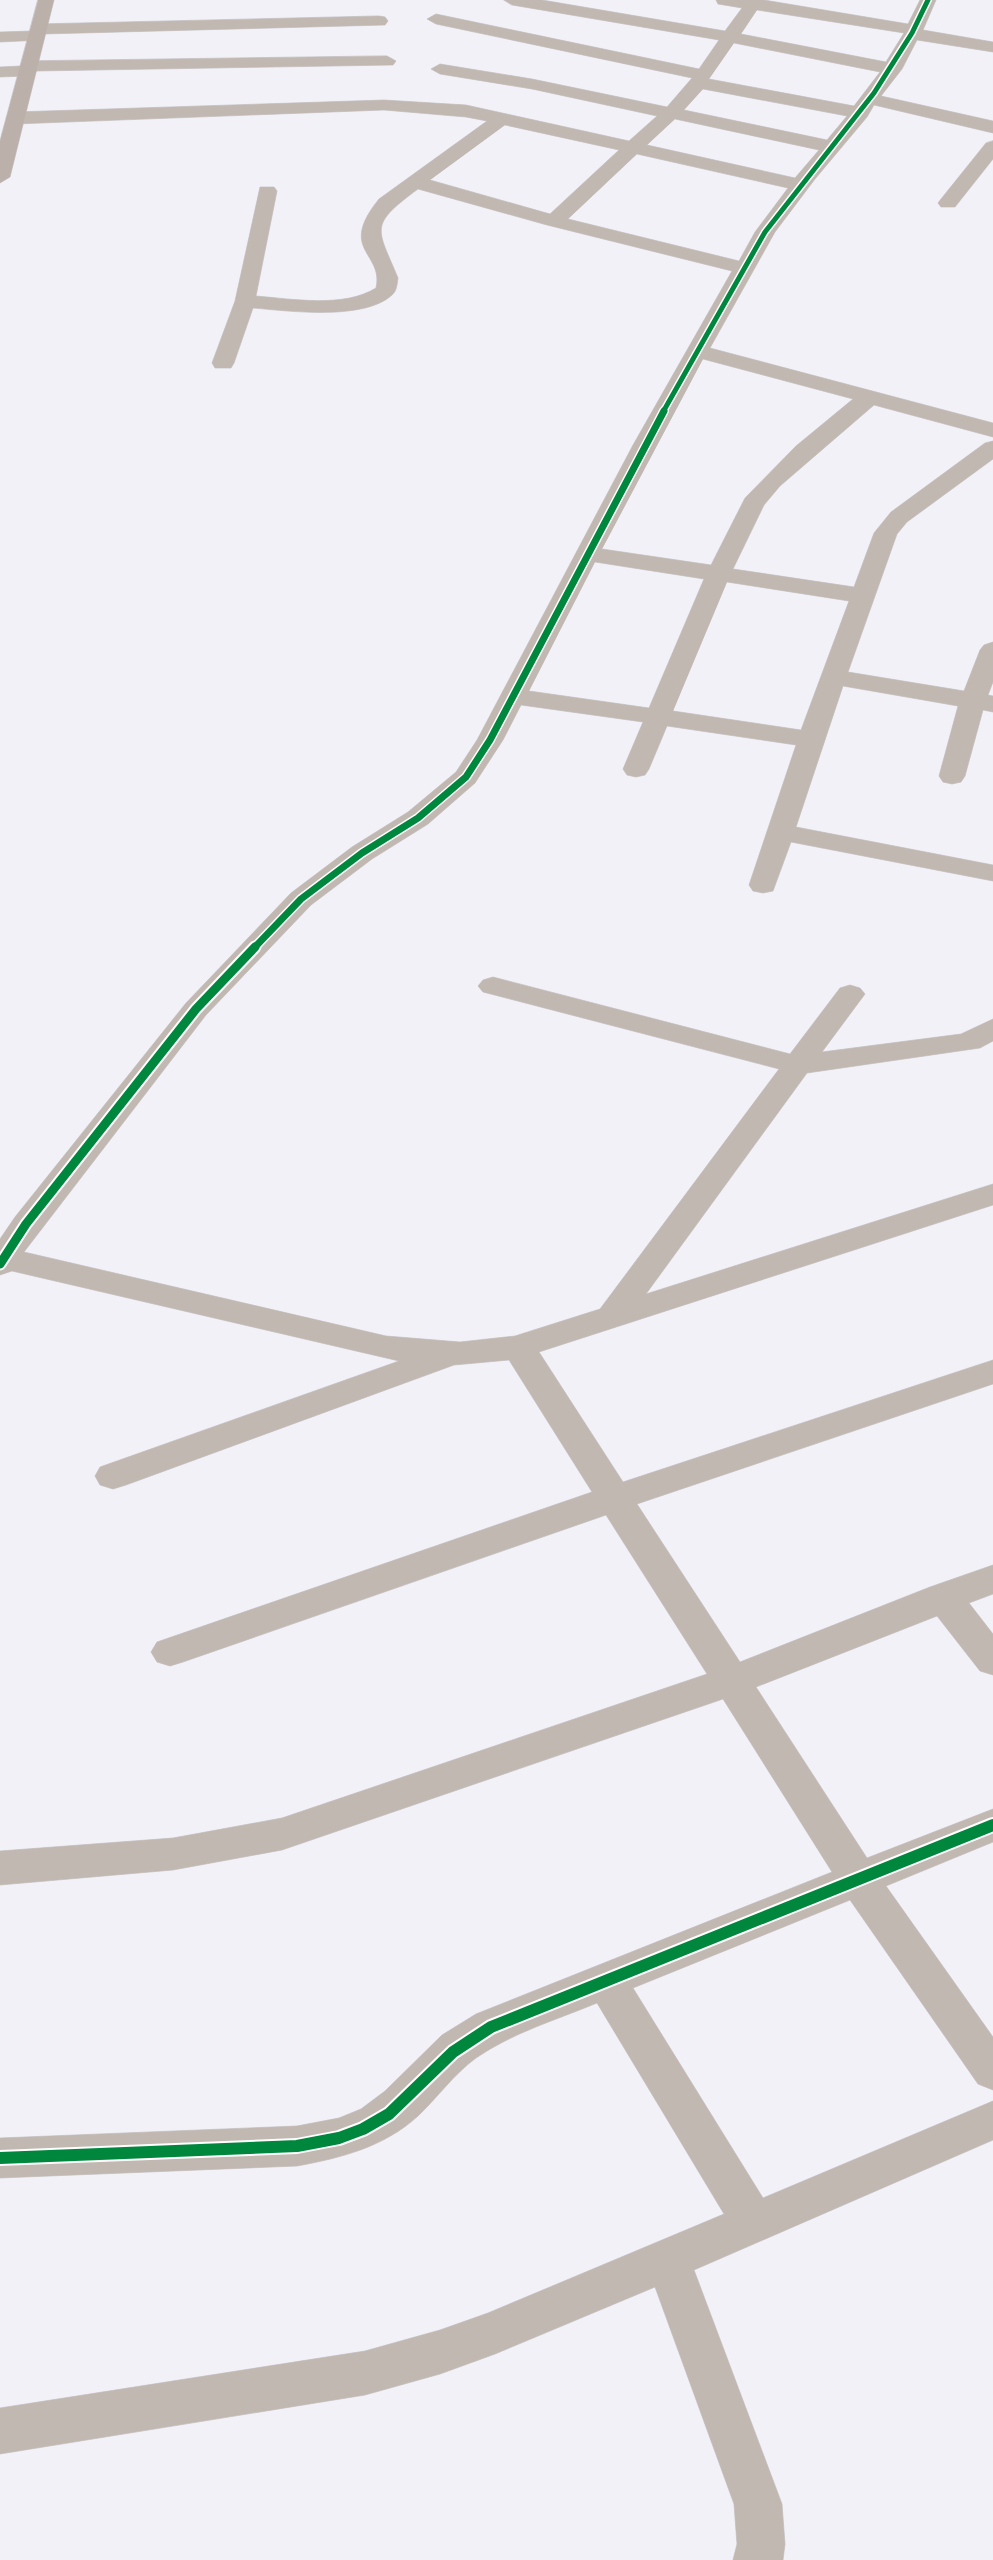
<svg xmlns="http://www.w3.org/2000/svg" width="993" height="2560" font-family="'Space Grotesk',sans-serif">
	<style>
		.lines { fill: none; stroke-linecap: round; stroke-linejoin: round }
		.minor-casing { stroke: #cecdd1; stroke-width: 1 }
		.primary-casing { stroke: #cecdd1; stroke-width: 1 }
		.minor { fill: #c2b8b2; fill-rule: evenodd }
		.primary { fill: #bbb0aa; fill-rule: evenodd }
		.cycleway-far3-casing { stroke: #fefefe; stroke-width: 8 }
		.cycleway-far2-casing { stroke: #fefefe; stroke-width: 10 }
		.cycleway-far1-casing { stroke: #fefefe; stroke-width: 13 }
		.cycleway-casing { stroke: #fefefe; stroke-width: 16 }
		.cycleway-far3 { stroke: #00873e; stroke-width: 5 }
		.cycleway-far2 { stroke: #00873e; stroke-width: 7 }
		.cycleway-far1 { stroke: #00873e; stroke-width: 9 }
		.cycleway { stroke: #00873e; stroke-width: 12 }
	</style>
	<rect width="100%" height="100%" fill="#f2f1f7"/>
	<g class="lines">
		<defs>
			<path id="minor" d="M 504,0 L 542,0 L 725,31 L 742,8 L 718,4 L 716,0 L 764,0 L 908,24 L 920,0 L 936,0 L 923,30 L 993,42 L 993,52 L 917,40 L 902,69 L 881,96 L 993,121 L 993,133 L 874,105 L 867,117 L 815,179 L 775,232 L 710,348 L 993,423 L 993,437 L 874,405 L 780,486 L 764,505 L 733,569 L 854,587 L 874,533 L 891,512 L 985,443 L 993,441 L 993,459 L 907,522 L 897,534 L 848,672 L 964,691 L 980,650 L 984,645 L 993,642 L 993,682 L 988,695 L 993,696 L 993,712 L 983,710 L 965,776 L 961,782 L 952,784 L 943,782 L 939,776 L 958,706 L 843,686 L 796,827 L 993,865 L 993,881 L 791,842 L 773,891 L 763,893 L 753,891 L 749,885 L 796,745 L 667,726 L 649,769 L 645,775 L 636,777 L 627,775 L 623,769 L 643,722 L 521,705 L 503,740 L 475,783 L 428,824 L 372,859 L 311,905 L 206,1015 L 24,1252 L 386,1336 L 460,1342 L 515,1336 L 600,1309 L 779,1069 L 483,992 L 478,986 L 483,980 L 493,977 L 790,1054 L 840,988 L 850,985 L 860,988 L 865,994 L 822,1052 L 961,1034 L 993,1019 L 993,1041 L 980,1048 L 807,1073 L 646,1294 L 993,1184 L 993,1205 L 539,1352 L 623,1482 L 993,1360 L 993,1384 L 637,1504 L 740,1662 L 930,1587 L 993,1565 L 993,1594 L 969,1603 L 993,1634 L 993,1675 L 980,1671 L 937,1616 L 756,1687 L 867,1858 L 993,1809 L 993,1842 L 886,1886 L 993,2037 L 993,2090 L 978,2084 L 850,1900 L 633,1988 L 763,2198 L 993,2101 L 993,2140 L 694,2270 L 782,2504 L 785,2544 L 783,2560 L 733,2560 L 737,2544 L 734,2504 L 655,2287 L 495,2354 L 440,2374 L 365,2395 L 0,2454 L 0,2408 L 365,2351 L 440,2330 L 488,2313 L 724,2214 L 597,2003 C 556,2020 512,2033 476,2058 C 454,2074 438,2097 418,2116 C 384,2147 341,2158 297,2166 L 0,2178 L 0,2138 L 297,2126 L 339,2118 L 361,2109 L 385,2091 L 442,2035 L 476,2014 L 832,1872 L 723,1699 L 282,1850 L 173,1870 L 0,1885 L 0,1851 L 173,1838 L 282,1818 L 707,1674 L 606,1515 L 183,1662 L 170,1666 L 157,1662 L 151,1652 L 157,1642 L 592,1492 L 509,1360 L 454,1365 L 126,1485 L 113,1489 L 100,1485 L 95,1476 L 100,1467 L 399,1361 L 12,1271 L 0,1275 L 0,1239 L 15,1217 L 186,1003 L 291,893 L 352,847 L 408,812 L 456,772 L 477,740 L 633,445 L 732,271 L 547,225 L 418,189 C 368,226 377,227 398,278 C 397,284 397,291 392,295 C 364,321 288,311 253,308 L 234,363 L 231,368 L 215,368 L 212,363 L 235,301 L 260,187 L 274,187 L 277,191 L 256,296 C 293,299 344,308 376,288 C 384,252 337,251 379,199 L 487,121 L 466,117 L 384,110 L 15,124 L 6,118 L 15,112 L 384,100 L 466,105 L 629,141 L 657,116 L 532,89 L 440,74 L 431,69 L 440,64 L 532,79 L 667,107 L 692,78 L 436,24 L 427,19 L 436,14 L 699,69 L 719,40 L 512,5 ZM 757,10 L 904,33 L 886,62 L 741,34 ZM 734,43 L 880,72 L 854,106 L 709,79 ZM 703,89 L 847,116 L 827,140 L 684,110 ZM 675,119 L 819,150 L 795,178 L 647,145 ZM 505,125 L 619,150 L 550,214 L 430,180 ZM 637,154 L 788,188 L 755,232 L 739,261 L 568,219 ZM 703,359 L 853,399 L 796,446 L 745,498 L 711,565 L 602,549 ZM 595,562 L 704,579 L 649,708 L 529,691 ZM 727,582 L 849,601 L 801,730 L 673,711 Z
				M 379,16 L 385,17 L 388,21 L 385,25 L 44,34 L 43,40 L 0,42 L 0,32 L 32,31 L 33,25 L 39,24 Z
				M 387,56 L 396,61 L 393,65 L 37,71 L 28,76 L 0,77 L 0,67 L 20,66 L 29,61 Z
				M 993,141 L 993,159 L 955,207 L 941,207 L 938,203 L 941,199 L 986,143 Z"/>
			<path id="primary" d="M 38,0 L 54,0 L 10,177 L 0,183 L 0,141 Z"/>
		</defs>
		<use href="#minor" class="minor-casing"/>
		<use href="#primary" class="primary-casing"/>
		<use href="#minor" class="minor"/>
		<use href="#primary" class="primary"/>
		<defs>
			<path id="cycleway-far3" d="M 663,412 L 765,232 L 874,93 L 912,33 L 928,0"/>
			<path id="cycleway-far2" d="M 254,948 L 301,899 L 362,853 L 418,818 L 466,777 L 490,740 L 664,411"/>
			<path id="cycleway-far1" d="M 0,1264 L 26,1224 L 196,1009 L 255,947"/>
			<path id="cycleway" d="M 0,2158 L 297,2146 L 339,2138 L 363,2129 L 389,2114 L 453,2052 L 491,2027 L 993,1825"/>
		</defs>
		<use href="#cycleway-far3" class="cycleway-far3-casing"/>
		<use href="#cycleway-far2" class="cycleway-far2-casing"/>
		<use href="#cycleway-far1" class="cycleway-far1-casing"/>
		<use href="#cycleway" class="cycleway-casing"/>
		<use href="#cycleway-far3" class="cycleway-far3"/>
		<use href="#cycleway-far2" class="cycleway-far2"/>
		<use href="#cycleway-far1" class="cycleway-far1"/>
		<use href="#cycleway" class="cycleway"/>
	</g>
</svg>
